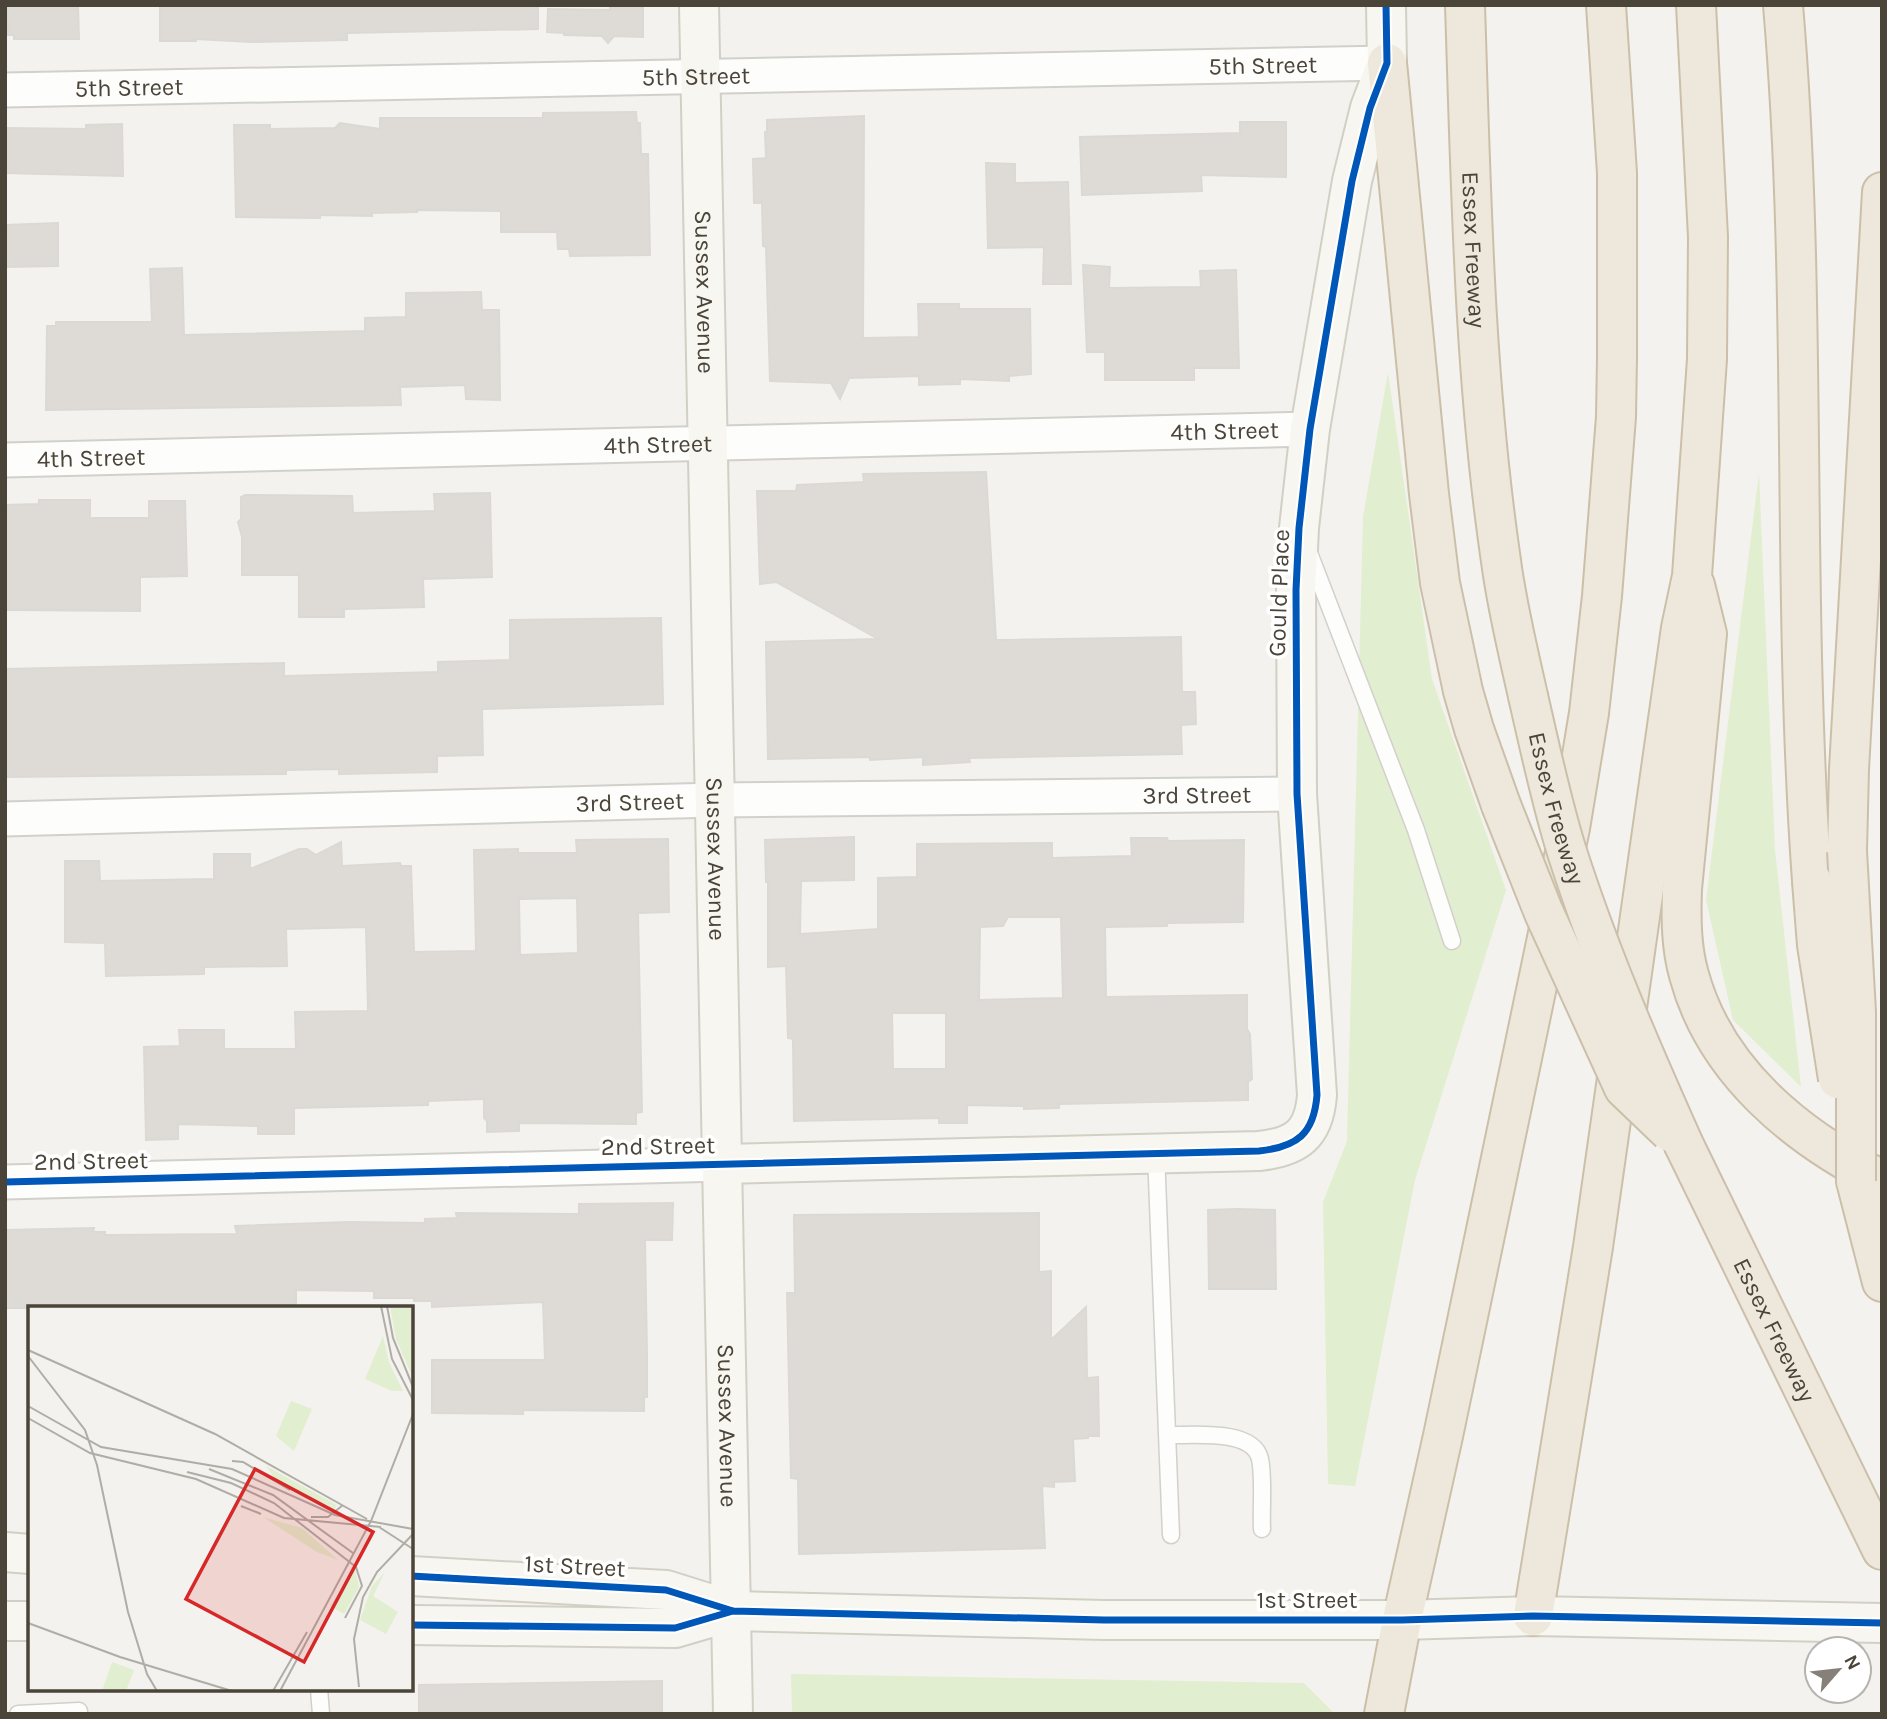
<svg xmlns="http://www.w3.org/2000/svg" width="1887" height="1719" font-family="Karla,sans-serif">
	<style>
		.green { fill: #e1eecf }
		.building { fill: #dedbd6; stroke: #dcd9d4; stroke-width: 2; fill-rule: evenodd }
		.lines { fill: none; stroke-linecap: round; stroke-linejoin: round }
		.lane-casing { stroke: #d2d0cb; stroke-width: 19 }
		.street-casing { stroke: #d2d0cb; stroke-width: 37 }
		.secondary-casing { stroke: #d3cfc5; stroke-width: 42 }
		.highway-casing { stroke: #ccbfa9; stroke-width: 42 }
		.lane { stroke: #fdfdfc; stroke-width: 16 }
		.street { stroke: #fdfdfc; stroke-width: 33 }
		.secondary { stroke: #f7f6f1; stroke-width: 38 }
		.highway { stroke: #ede8db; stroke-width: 38 }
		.highway-bridge-casing { stroke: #ccbfa9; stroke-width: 42; stroke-linecap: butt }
		.highway-bridge { stroke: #ede8db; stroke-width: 38 }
		.cycleway-casing { stroke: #fff; stroke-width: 11 }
		.cycleway { stroke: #0057b8; stroke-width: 7 }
		.labels { text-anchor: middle; stroke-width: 7; stroke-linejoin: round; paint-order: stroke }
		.street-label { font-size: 24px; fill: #4b4439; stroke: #fff }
		.inset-road { fill: none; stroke: #b0aca6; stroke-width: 2 }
		.view { fill: #d62828; fill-opacity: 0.15; stroke: #d62828; stroke-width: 3.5 }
		.inset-edge { fill: none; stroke: #4b4439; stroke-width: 3.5 }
	</style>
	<rect width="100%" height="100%" fill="#f4f2ee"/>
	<path class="green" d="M 1388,372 L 1432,679 L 1506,890 L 1415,1180 L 1355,1486 L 1328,1484 L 1323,1202 L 1347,1141 L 1363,517 Z
		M 1759,473 L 1775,850 L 1801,1087 L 1733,1020 L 1706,900 Z
		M 791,1674 L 1304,1683 L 1335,1714 L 792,1714 Z"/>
	<path class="building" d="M 7,5 L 78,5 L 79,39 L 14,39 L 14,35 L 8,35 Z
		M 160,5 L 538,5 L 538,29 L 347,33 L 347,40 L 252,42 L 196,39 L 196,41 L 160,41 Z
		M 610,5 L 643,5 L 643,37 L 614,36 L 608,43 L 602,36 L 564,35 L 564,33 L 547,32 L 548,9 L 610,10 Z
		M 636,112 L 637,123 L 640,123 L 641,154 L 648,154 L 650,255 L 570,256 L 569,249 L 558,249 L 557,232 L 501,232 L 501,211 L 417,210 L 417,212 L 372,213 L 372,216 L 320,215 L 320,218 L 236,217 L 234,125 L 270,125 L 270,129 L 335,128 L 340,123 L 380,129 L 380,118 L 543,118 L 543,113 Z
		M 864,116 L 863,338 L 919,337 L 918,304 L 959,304 L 959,309 L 1030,309 L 1031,374 L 1009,376 L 1009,381 L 960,379 L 960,384 L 919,385 L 919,376 L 849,378 L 840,399 L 831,383 L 770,381 L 766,247 L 763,246 L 762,203 L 754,203 L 753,159 L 766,158 L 765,132 L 767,132 L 767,120 Z
		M 1240,122 L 1286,122 L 1286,177 L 1201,175 L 1202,191 L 1082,195 L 1080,137 L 1240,133 Z
		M 122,124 L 123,176 L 5,173 L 5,128 L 86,129 L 86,125 Z
		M 986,163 L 1015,164 L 1015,183 L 1068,182 L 1071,284 L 1043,284 L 1044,247 L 988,248 Z
		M 58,223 L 58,266 L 5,267 L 5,225 Z
		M 1083,265 L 1110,267 L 1109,288 L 1201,287 L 1200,271 L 1236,270 L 1239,368 L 1194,368 L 1194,380 L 1105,380 L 1105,352 L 1087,352 Z
		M 182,268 L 184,335 L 365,331 L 365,318 L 406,317 L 406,293 L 481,292 L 482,310 L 499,310 L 500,400 L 466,399 L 465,385 L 400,387 L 401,405 L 46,410 L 47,326 L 56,326 L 56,322 L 152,322 L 150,269 Z
		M 986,472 L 996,640 L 1181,637 L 1182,692 L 1195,692 L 1196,724 L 1181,725 L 1182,754 L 969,758 L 970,762 L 923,765 L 923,757 L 870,760 L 870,757 L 768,759 L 766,642 L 878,639 L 776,582 L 760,584 L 757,491 L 796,491 L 797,485 L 864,482 L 863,474 Z
		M 490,493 L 492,577 L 423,579 L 424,607 L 344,609 L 344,617 L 299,617 L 299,575 L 242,575 L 242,537 L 238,522 L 241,519 L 241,497 L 245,495 L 352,496 L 353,513 L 435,511 L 434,494 Z
		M 39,500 L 90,500 L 90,518 L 149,518 L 149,501 L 185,501 L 187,576 L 140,577 L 140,611 L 5,610 L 5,505 L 39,504 Z
		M 661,618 L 663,704 L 482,709 L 483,755 L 437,756 L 437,772 L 339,774 L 339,769 L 286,770 L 286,774 L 5,777 L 5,669 L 284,663 L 284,676 L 438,672 L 438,662 L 510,660 L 510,620 Z
		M 854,837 L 854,880 L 801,881 L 800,934 L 878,929 L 878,878 L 917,877 L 917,844 L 1052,843 L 1052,858 L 1132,856 L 1131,838 L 1167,838 L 1168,841 L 1244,840 L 1243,922 L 1167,923 L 1167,926 L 1105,927 L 1106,997 L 1247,995 L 1247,1029 L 1250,1034 L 1252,1079 L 1248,1082 L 1248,1100 L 1059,1104 L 1059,1108 L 1024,1109 L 1024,1106 L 967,1105 L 967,1123 L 939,1123 L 939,1118 L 794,1121 L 793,1039 L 788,1038 L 786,966 L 768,967 L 768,882 L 766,882 L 765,840 ZM 1008,917 L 1061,917 L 1063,998 L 979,1000 L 980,927 L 1003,926 ZM 892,1013 L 946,1013 L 946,1069 L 893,1069 Z
		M 668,839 L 669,912 L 638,913 L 642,1112 L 636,1113 L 636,1124 L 519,1123 L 519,1131 L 487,1132 L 487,1121 L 484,1118 L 484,1099 L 428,1101 L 428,1105 L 294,1108 L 294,1134 L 258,1134 L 258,1126 L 178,1124 L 178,1139 L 146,1140 L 144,1047 L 180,1046 L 179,1030 L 224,1030 L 224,1049 L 296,1049 L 295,1012 L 368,1011 L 366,927 L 286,929 L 287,966 L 204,967 L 204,974 L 106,976 L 105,943 L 65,942 L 65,861 L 99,861 L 100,881 L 214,879 L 214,854 L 250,854 L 250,869 L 299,849 L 307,849 L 316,855 L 341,842 L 342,866 L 400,863 L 401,866 L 411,866 L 414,952 L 476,951 L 474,850 L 518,849 L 518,853 L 577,853 L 576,840 ZM 577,898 L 578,953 L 520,955 L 519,899 Z
		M 673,1203 L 672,1240 L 645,1240 L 647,1356 L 647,1397 L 644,1397 L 644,1411 L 523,1410 L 523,1414 L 432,1413 L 432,1360 L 545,1360 L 543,1302 L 432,1307 L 432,1301 L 414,1301 L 414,1298 L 374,1298 L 374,1291 L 296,1290 L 296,1308 L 5,1308 L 5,1230 L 94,1228 L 93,1232 L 105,1232 L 105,1235 L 237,1234 L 235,1226 L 349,1222 L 425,1223 L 425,1219 L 457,1218 L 456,1213 L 579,1214 L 579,1204 Z
		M 1238,1209 L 1275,1210 L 1276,1289 L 1209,1289 L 1208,1210 Z
		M 1039,1213 L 1039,1272 L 1051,1271 L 1051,1340 L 1086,1307 L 1087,1378 L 1098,1377 L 1099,1436 L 1088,1436 L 1088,1438 L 1073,1439 L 1075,1481 L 1054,1482 L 1054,1487 L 1042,1486 L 1045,1548 L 799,1554 L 798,1479 L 791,1478 L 787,1293 L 795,1293 L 794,1215 Z
		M 662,1681 L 662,1714 L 419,1714 L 419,1685 Z"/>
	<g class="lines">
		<defs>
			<path id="lane" d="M 1309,553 L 1416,830 L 1452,941
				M 1156,1153 L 1171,1535
				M 1167,1435 C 1191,1436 1253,1428 1260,1459 C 1264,1477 1261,1510 1262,1529
				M 319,1689 L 321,1714
				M 18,1714 L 79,1711 L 79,1714"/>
			<g id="street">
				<path id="s1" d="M 5,90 L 1387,63"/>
				<path id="s2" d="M 5,460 L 1310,429"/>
				<path id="s3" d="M 5,819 L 716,800 L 1297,794"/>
				<path d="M 5,1182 L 724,1164"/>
			</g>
			<g id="secondary">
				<path id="s4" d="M 699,5 L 733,1714"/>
				<path d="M 724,1164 L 1259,1151 C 1297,1147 1314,1134 1317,1095 L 1297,794 L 1296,590 L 1299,528 L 1310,429 L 1352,181 L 1370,108 L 1387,63 L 1386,5"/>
				<path d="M 5,1552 L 30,1554"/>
				<path d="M 411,1576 L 666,1590 L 733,1611 L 1104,1620 L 1402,1620 L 1533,1616 L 1882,1623"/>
				<path d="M 5,1621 L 30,1621"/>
				<path d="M 411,1625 L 675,1628 L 733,1611"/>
			</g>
			<g id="highway">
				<path id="s5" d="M 1465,5 C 1471,190 1474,377 1501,561 C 1507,607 1518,651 1528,696"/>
				<path d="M 1783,5 C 1808,297 1791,589 1812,881"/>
				<path d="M 1387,63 L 1429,494 L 1440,583 L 1463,691 L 1474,729 L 1501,805"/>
				<path d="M 1695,585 L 1707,634 L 1682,889 C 1681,918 1681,947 1689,975 C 1715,1071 1796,1137 1882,1180"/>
				<path d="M 1847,851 L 1849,769 L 1882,192"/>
				<path id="s6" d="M 1684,1145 L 1882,1550"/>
				<path d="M 1856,1181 L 1882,1282"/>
				<path d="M 1533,1616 L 1593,1247 L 1681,628 L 1692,576 L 1707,359 L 1708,237 L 1696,5"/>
				<path d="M 1384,1714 L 1402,1620 L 1443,1436 L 1570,828 L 1589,713 L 1602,596 L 1616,417 L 1617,357 L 1617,173 L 1606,5"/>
			</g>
		</defs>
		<use href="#lane" class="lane-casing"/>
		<use href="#street" class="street-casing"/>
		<use href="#secondary" class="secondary-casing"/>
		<use href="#highway" class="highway-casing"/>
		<use href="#lane" class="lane"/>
		<use href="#street" class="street"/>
		<use href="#secondary" class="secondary"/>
		<use href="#highway" class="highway"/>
		<defs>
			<g id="highway-bridge">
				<path id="s7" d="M 1528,696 C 1540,748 1551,801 1567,852 C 1599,952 1641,1049 1684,1145"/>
				<path d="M 1501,805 L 1544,913 L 1624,1088 L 1670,1132"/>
				<path d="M 1847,851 L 1856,1012 L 1856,1181"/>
				<path d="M 1812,881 L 1817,945 L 1838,1079"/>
			</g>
		</defs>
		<use href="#highway-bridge" class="highway-bridge-casing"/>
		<use href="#highway-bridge" class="highway-bridge"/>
		<defs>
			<path id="cycleway" d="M 5,1182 L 1259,1151 C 1297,1147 1314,1134 1317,1095 L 1297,794 L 1296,590 L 1299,528 L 1310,429 L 1352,181 L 1370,108 L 1387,63 L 1386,5
				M 411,1576 L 666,1590 L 733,1611 L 1104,1620 L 1402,1620 L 1533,1616 L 1882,1623
				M 411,1625 L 675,1628 L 733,1611"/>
		</defs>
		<use href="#cycleway" class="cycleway-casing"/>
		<use href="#cycleway" class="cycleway"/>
	</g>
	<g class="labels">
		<g class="street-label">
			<text dy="8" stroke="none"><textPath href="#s1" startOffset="1258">5th Street</textPath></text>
			<text dy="8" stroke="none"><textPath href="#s1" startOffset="691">5th Street</textPath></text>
			<text dy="8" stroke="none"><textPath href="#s1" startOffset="124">5th Street</textPath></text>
			<text dy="8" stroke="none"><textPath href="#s5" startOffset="245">Essex Freeway</textPath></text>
			<text dy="8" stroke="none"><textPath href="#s4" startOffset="287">Sussex Avenue</textPath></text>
			<text dy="8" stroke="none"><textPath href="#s2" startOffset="1220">4th Street</textPath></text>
			<text dy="8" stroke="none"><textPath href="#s2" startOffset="653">4th Street</textPath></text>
			<text dy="8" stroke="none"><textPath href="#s2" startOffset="86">4th Street</textPath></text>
			<text transform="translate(1279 593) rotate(-88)" y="8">Gould Place</text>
			<text dy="8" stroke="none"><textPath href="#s3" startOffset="1192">3rd Street</textPath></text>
			<text dy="8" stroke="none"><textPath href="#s3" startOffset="625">3rd Street</textPath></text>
			<text dy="8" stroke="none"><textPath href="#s7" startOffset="116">Essex Freeway</textPath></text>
			<text dy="8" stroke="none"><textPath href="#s4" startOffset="854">Sussex Avenue</textPath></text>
			<text transform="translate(658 1146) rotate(-1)" y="8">2nd Street</text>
			<text transform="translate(91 1161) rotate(-1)" y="8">2nd Street</text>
			<text dy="8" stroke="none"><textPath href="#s6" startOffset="206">Essex Freeway</textPath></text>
			<text dy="8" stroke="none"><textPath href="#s4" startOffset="1421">Sussex Avenue</textPath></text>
			<text transform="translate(575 1566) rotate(3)" y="8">1st Street</text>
			<text x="1307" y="1608">1st Street</text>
		</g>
	</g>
	<g transform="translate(28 1306)">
		<rect width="385" height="385" fill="#f4f2ee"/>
		<path d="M 362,0 L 385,0 L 385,72 L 368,33 ZM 355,30 L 361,56 L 375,85 L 364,85 L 337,73 ZM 263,95 L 284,103 L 266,145 L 248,130 ZM 238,160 L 309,199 L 307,203 L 247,173 ZM 235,211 L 274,222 L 310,254 L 289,246 ZM 327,263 L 331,281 L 316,308 L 302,300 ZM 357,266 L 345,290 L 370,306 L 358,328 L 332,314 L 344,280 ZM 84,356 L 106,364 L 98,385 L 74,385 Z" fill="#e1eecf"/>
		<path class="inset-road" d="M 353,0 L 364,53 L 385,94M 359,0 L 365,32 L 385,81M 0,44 L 187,128 L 339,213M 0,50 L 57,124 L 69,159 L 100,306 L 119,368 L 129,385M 0,100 L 73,141 L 204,163 L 307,209 L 385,223M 0,112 L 62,147 L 168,173 L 256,212 L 353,221M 204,155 L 215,156 L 262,184M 181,163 L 245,189 L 325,247M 159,166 L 203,177 L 246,197 L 328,261 L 334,280 L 317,312M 213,200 L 233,208M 283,211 L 300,211 L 315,199M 351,221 L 385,243M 0,317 L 92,351 L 204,385M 331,381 L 326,333 L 335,291 L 349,266 L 385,228M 245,385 L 279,326M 252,385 L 343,215 L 385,108"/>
		<path class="view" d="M 227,163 L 345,226 L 276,356 L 158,293 Z"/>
		<rect width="385" height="385" class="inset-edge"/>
	</g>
	<rect width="1887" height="1719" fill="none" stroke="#4b4439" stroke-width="14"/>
	<g transform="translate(1838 1670) rotate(62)"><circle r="33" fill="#ffffff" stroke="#b7b4b0" stroke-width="2"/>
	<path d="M0-5L12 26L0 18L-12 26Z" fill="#868178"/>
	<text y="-10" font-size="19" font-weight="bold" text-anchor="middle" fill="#4b4439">N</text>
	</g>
</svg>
